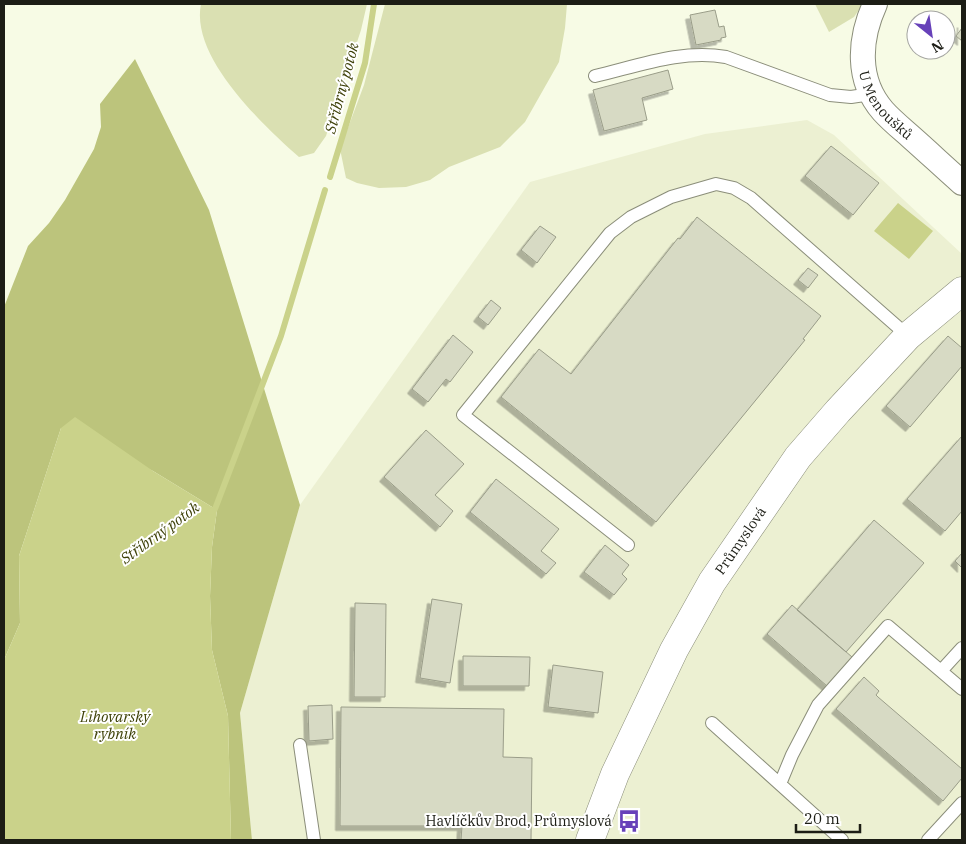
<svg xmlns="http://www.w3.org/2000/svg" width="966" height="844" font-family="'IBM Plex Serif',serif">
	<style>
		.built { fill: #ecf0d2 }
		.green { fill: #dae0b2 }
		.forest { fill: #bcc47c }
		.water { fill: #cad28a }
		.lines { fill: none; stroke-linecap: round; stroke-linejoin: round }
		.stream { stroke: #cad28a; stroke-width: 6 }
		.building { fill: #d7dac4; stroke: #9a9d89; filter: url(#shadow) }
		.service-casing { stroke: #8b8e7a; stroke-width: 14 }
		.minor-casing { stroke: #8b8e7a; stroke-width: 26 }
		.tertiary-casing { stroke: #8b8e7a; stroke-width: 29 }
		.service { stroke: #fff; stroke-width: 12 }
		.minor { stroke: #fff; stroke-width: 24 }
		.tertiary { stroke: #fff; stroke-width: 28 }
		.labels { text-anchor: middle; stroke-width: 4; stroke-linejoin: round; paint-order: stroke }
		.street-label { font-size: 14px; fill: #1c1d15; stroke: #fff }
		.poi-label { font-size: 14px; fill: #1c1d15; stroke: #fff; text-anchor: end }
		.water-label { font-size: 15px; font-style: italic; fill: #3d4007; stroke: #fff }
	</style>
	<defs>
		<filter id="shadow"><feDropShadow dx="-4.5" dy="4.5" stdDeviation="0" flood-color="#0004"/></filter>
	</defs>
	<rect width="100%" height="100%" fill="#f7fbe5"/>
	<path class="built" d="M 807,120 L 834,135 L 962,254 L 962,840 L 252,840 L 240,713 L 300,505 L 530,182 L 705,134 Z"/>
	<path class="green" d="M 201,4 L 367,4 L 361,30 L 326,136 L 314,153 L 299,157 C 263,125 190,57 201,4 Z
		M 385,4 L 567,4 L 565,28 L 559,62 L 525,122 L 500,147 L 449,167 L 430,180 L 406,187 L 379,188 L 357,183 L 346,178 L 340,149 L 364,85 Z
		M 815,4 L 863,4 L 854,17 L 829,32 Z"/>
	<path class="forest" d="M 135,59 L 209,210 L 300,505 L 240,713 L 252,840 L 231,840 L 228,716 L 212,650 L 210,596 L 212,547 L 217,510 L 153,471 L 61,428 L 19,556 L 20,623 L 4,660 L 4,307 L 28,246 L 49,223 L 65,200 L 94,149 L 101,127 L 100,104 Z"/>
	<path class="water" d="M 898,203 L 933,231 L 909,259 L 874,231 Z
		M 75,417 L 153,471 L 217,510 L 212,547 L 210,596 L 212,650 L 228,716 L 231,840 L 4,840 L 4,660 L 20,623 L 19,556 L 61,428 Z"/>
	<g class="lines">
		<path class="stream" d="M 330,177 L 365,63 L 374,4
			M 210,512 L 215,509 L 281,336 L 325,190"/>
	</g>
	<path class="building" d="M 715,10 L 719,27 L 724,26 L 726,37 L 721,38 L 721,40 L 696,45 L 690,15 Z
		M 962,23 L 962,41 L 956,36 L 962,28 Z
		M 668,70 L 673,89 L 642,98 L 647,120 L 604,131 L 593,90 Z
		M 831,146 L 879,183 L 853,215 L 805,176 Z
		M 697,217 L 821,316 L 803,339 L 805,340 L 656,522 L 501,397 L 539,349 L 571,374 L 678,238 L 680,239 Z
		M 540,226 L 556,237 L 537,263 L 521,250 Z
		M 808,268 L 818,275 L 808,288 L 798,280 Z
		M 491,300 L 501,308 L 488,325 L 478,317 Z
		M 453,335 L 473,352 L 450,382 L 446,379 L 428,402 L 412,389 Z
		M 948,336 L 962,348 L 962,366 L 910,427 L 886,406 Z
		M 426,430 L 464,464 L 435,495 L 453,511 L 440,527 L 384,477 Z
		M 962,436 L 962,511 L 945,531 L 907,499 Z
		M 496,479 L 559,529 L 541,551 L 556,563 L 546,574 L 470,512 Z
		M 874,520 L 924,563 L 846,652 L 797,610 Z
		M 605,545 L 629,565 L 622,574 L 627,579 L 614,595 L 584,572 Z
		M 962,553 L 962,568 L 955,561 Z
		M 432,599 L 462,604 L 450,683 L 420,678 Z
		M 355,603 L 386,604 L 385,697 L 354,697 Z
		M 792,605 L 852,657 L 827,686 L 767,634 Z
		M 463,656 L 530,657 L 529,686 L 463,686 Z
		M 553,665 L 603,672 L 598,713 L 548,707 Z
		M 864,677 L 879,691 L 876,695 L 878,697 L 962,769 L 962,778 L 943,801 L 836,709 Z
		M 332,705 L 333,739 L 309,741 L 308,706 Z
		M 341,707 L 504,709 L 503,757 L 532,758 L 531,840 L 461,840 L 462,826 L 340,826 Z"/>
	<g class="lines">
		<defs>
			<path id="service" d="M 595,76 C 638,66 682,49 726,57 L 830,95 L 851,97 L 871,94
				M 628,545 L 463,415 L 610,233 L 631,217 L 671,197 L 716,184 L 734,188 L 751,198 L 908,336
				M 941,671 L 962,648
				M 712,723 L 842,840
				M 300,745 L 314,840
				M 780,784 L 792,755 L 818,705 L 888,626 L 962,689
				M 928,840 L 962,803"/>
			<g id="minor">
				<path id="s1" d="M 875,4 C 859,39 856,80 883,111 C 891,120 902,129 911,137 C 928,152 945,168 962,183"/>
			</g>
			<g id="tertiary">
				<path id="s2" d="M 590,840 L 615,774 L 674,650 L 712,582 L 798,457 L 838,411 L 908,336 L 962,291"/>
			</g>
		</defs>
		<use href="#service" class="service-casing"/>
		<use href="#minor" class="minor-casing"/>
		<use href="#tertiary" class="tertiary-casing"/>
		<use href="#service" class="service"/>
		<use href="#minor" class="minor"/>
		<use href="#tertiary" class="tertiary"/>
	</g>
	<defs>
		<symbol id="bus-bare" viewBox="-9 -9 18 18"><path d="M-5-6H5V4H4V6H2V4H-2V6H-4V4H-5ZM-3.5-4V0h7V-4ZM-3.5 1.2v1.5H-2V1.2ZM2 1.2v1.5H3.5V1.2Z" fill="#6741b9" stroke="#fff" stroke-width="2.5" paint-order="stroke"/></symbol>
	</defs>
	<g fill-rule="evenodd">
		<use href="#bus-bare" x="613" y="805" width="32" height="32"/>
	</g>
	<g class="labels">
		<g class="street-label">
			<text dy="5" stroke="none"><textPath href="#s1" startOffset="110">U Menoušků</textPath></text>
			<text dy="5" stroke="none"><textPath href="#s2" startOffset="336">Průmyslová</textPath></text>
		</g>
		<g class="poi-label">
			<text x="612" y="826">Havlíčkův Brod, Průmyslová</text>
		</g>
		<g class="water-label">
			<text transform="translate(342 88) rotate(-75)" y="5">Stříbrný potok</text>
			<text transform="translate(160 533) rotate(-36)" y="5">Stříbrný potok</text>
			<text x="115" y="722">Lihovarský<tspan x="115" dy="17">rybník</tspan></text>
		</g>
	</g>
	<rect width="966" height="844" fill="none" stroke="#1c1d15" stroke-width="10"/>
	<g transform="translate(931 35) rotate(150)"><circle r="24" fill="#ffffff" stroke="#a4a5a1"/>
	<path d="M0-4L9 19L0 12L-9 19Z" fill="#6741b9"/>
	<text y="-8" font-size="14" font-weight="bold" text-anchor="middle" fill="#1c1d15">N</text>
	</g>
	<path d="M796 824v8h64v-8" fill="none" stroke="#1c1d15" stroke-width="2.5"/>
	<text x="804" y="824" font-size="15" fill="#1c1d15" stroke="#ffffff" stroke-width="4" paint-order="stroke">20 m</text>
</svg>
